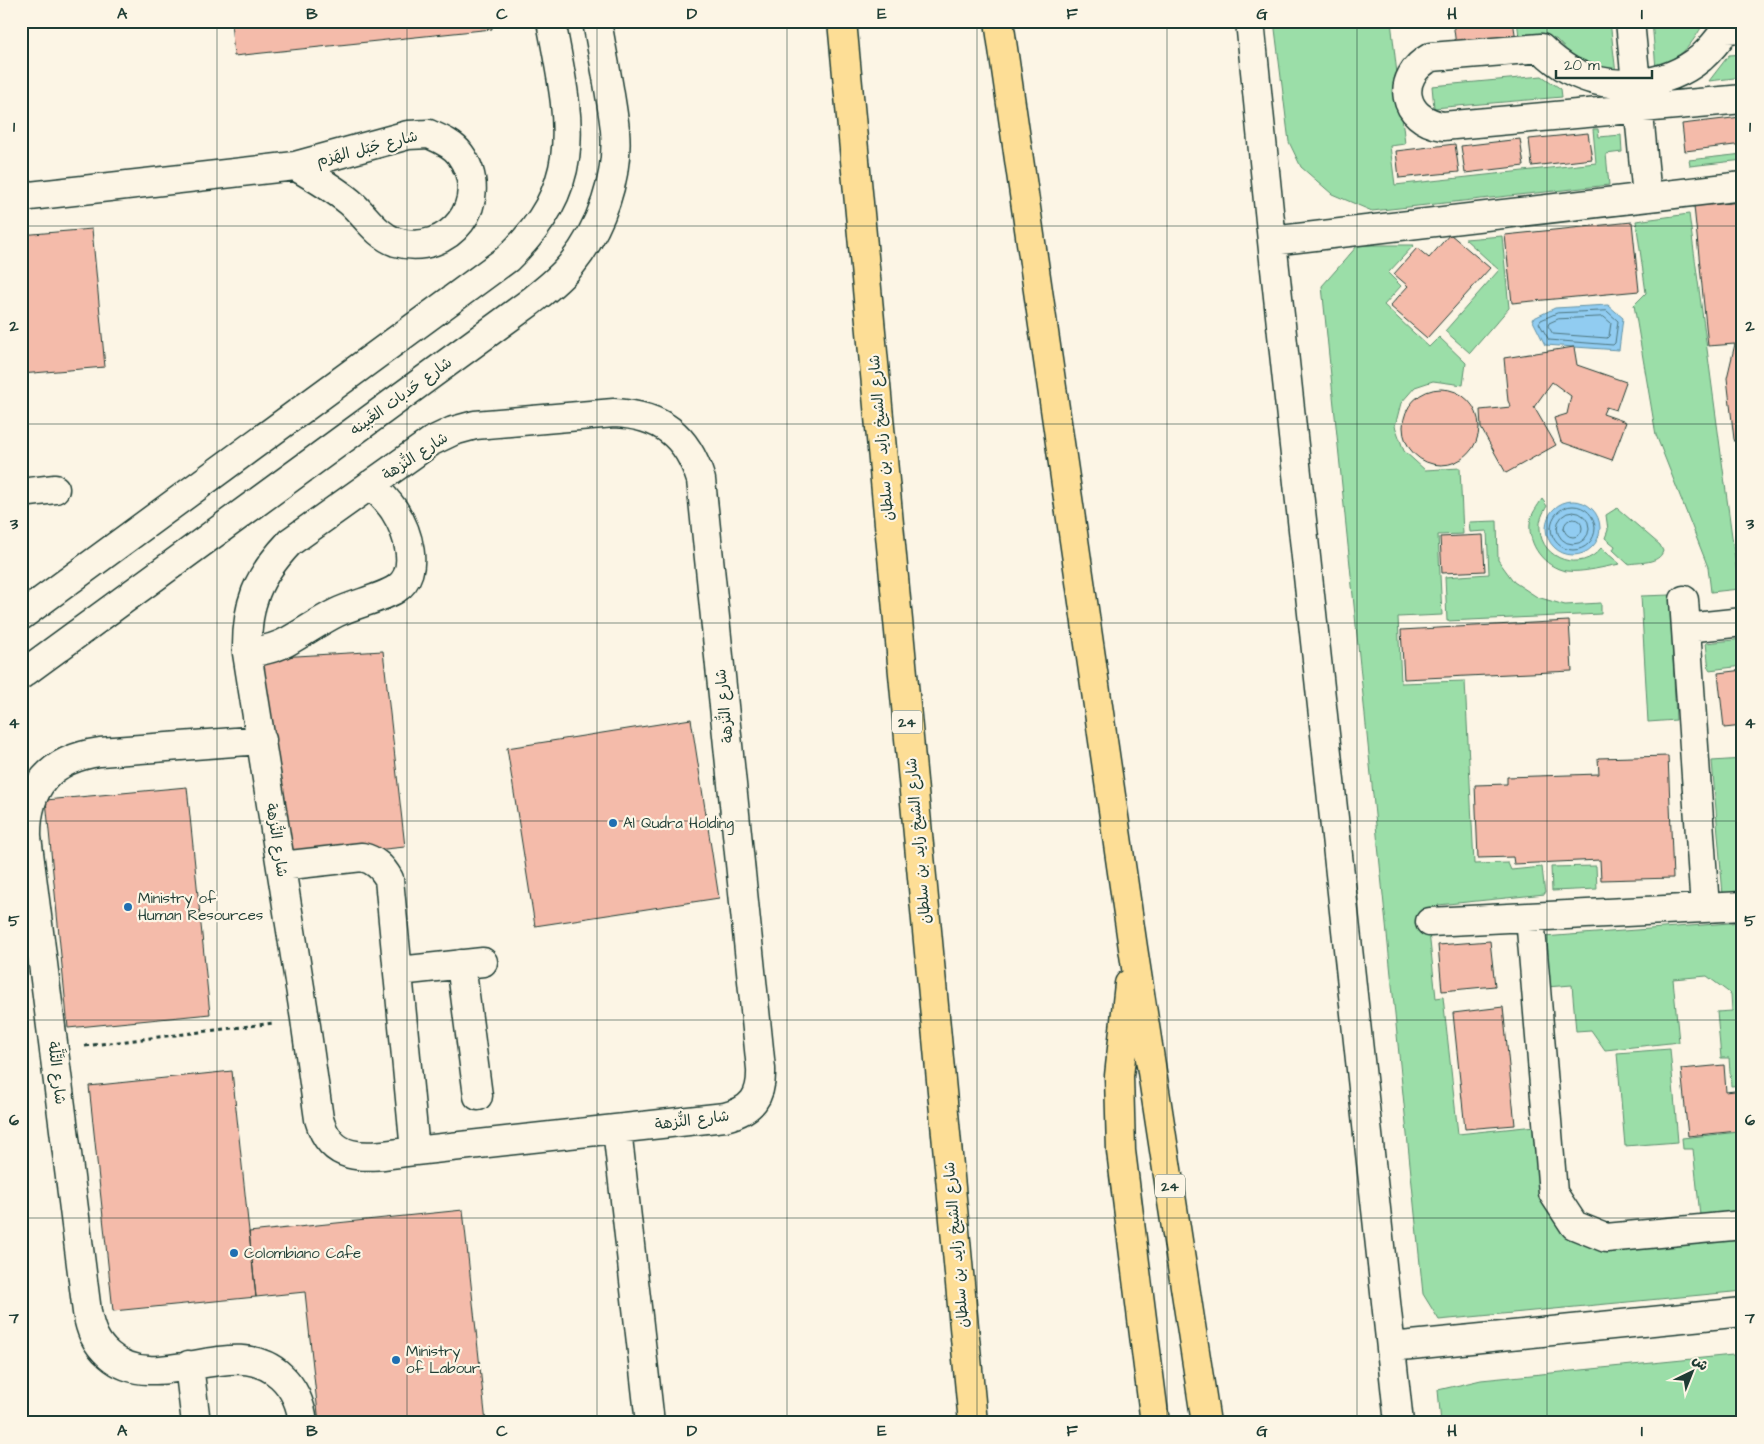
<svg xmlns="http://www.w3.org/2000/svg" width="1764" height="1444" font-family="'Architects Daughter','Playpen Sans Arabic',sans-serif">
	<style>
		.green { fill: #9bdea8; stroke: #5d8e6e }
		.water { fill: #91ccf1; stroke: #6393a5 }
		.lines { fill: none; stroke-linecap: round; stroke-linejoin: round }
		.shore { stroke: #4d7680; stroke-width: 1 }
		.building { fill: #f4bbaa; stroke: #1f3d34 }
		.minor-casing { stroke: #1f3d34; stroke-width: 31 }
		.highway-casing { stroke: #1f3d34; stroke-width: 31 }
		.path { stroke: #1f3d34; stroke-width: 3; stroke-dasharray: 4 4; stroke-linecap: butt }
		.minor { stroke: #fcf5e5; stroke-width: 28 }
		.highway { stroke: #fdde96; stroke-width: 28 }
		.grid { fill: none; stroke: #1f3d34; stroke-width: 1; stroke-opacity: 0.55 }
		.poi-dot { fill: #1f6fb2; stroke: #fcf5e5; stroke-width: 2 }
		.labels { text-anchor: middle; stroke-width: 4.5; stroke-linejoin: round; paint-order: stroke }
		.shield { fill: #fcf5e5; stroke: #617469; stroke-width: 1 }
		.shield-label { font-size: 14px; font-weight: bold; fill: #1f3d34 }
		.street-label { font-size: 15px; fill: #1f3d34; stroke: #fcf5e5 }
		.poi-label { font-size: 15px; fill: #1f3d34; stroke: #fcf5e5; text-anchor: start }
		.neatline { fill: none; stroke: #1f3d34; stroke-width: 2 }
		.grid-label { font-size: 16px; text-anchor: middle; font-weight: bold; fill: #1f3d34 }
	</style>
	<rect width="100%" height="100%" fill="#fcf5e5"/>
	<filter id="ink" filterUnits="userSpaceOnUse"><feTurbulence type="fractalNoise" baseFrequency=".02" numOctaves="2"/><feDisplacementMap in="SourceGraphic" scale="10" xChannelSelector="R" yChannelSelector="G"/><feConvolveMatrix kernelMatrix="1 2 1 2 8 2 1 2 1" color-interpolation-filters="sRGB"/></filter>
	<g filter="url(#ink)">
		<path class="green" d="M 1274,21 L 1391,21 L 1405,144 L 1390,146 L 1395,185 L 1596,163 L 1593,129 L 1598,129 L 1599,137 L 1621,135 L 1622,152 L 1606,154 L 1609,185 L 1372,211 L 1332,194 L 1301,167 L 1289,142 Z
			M 1517,21 L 1610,21 L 1616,74 C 1590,64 1575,61 1556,39 L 1520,43 Z
			M 1652,21 L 1705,21 C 1689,49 1684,54 1656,69 Z
			M 1743,54 L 1743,77 L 1709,81 L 1729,55 Z
			M 1542,76 L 1561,89 L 1562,97 L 1434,108 L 1432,86 Z
			M 1743,154 L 1743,160 L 1690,166 L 1689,160 Z
			M 1689,214 L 1739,589 L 1711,592 L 1708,567 L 1656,435 L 1634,305 L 1646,293 L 1636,221 Z
			M 1502,236 L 1509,308 L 1470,353 L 1445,331 L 1499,270 L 1465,239 Z
			M 1358,245 L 1414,245 L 1388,273 L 1401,286 L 1384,305 L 1429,347 L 1439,337 L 1466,363 L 1463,385 L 1433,381 L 1415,387 L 1401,403 L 1395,426 L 1404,451 L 1425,470 L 1460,468 L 1463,534 L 1438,535 L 1442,615 L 1398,617 L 1401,683 L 1465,681 L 1474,864 L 1508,863 L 1511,870 L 1542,867 L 1545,894 L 1438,905 L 1441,931 L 1429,932 L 1436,998 L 1443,997 L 1458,1134 L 1535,1126 L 1569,1234 L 1743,1233 L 1743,1291 L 1439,1320 L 1423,1294 L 1322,286 Z
			M 1542,499 L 1547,506 C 1543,513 1539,520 1540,529 C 1541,560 1582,573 1601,548 L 1620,564 C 1603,567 1583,573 1566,571 C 1544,567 1528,545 1530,523 C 1531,514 1537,507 1542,499 Z
			M 1617,508 L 1660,545 L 1663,551 C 1659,564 1640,562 1628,564 L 1613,550 L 1615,546 L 1605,538 L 1608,530 L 1606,515 Z
			M 1497,521 L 1498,560 L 1514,582 L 1537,597 L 1565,605 L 1601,603 L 1601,614 L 1447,621 L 1445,577 L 1489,574 L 1487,531 L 1470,532 L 1469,522 Z
			M 1670,595 L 1676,720 L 1648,722 L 1641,596 Z
			M 1743,639 L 1743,666 L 1709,670 L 1706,643 Z
			M 1743,759 L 1743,893 L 1723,895 L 1712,761 Z
			M 1596,866 L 1597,889 L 1552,891 L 1551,867 Z
			M 1743,922 L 1743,1085 L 1731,1086 L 1729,1058 L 1721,1058 L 1717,1012 L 1732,1011 L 1731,994 L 1707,976 L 1673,979 L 1679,1042 L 1605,1050 L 1591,1030 L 1576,1031 L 1572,985 L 1547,987 L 1543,937 Z
			M 1670,1049 L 1678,1142 L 1625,1146 L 1617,1053 Z
			M 1743,1115 L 1743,1221 L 1701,1225 L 1693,1149 L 1683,1149 L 1682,1138 L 1739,1132 L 1738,1116 Z
			M 1743,1354 L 1743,1423 L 1441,1423 L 1438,1390 L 1481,1380 Z"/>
		<path class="water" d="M 1608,305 L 1623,318 L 1619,350 L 1545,345 L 1532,319 L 1555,308 Z
			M1546 528a27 27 0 1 1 54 0a27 27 0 1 1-54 0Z"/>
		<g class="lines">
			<path class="shore" d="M 1607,311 L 1618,321 L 1615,343 L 1613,345 L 1549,340 L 1539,323 L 1541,320 L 1557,313 Z
				M 1604,317 L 1611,323 L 1609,336 L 1607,338 L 1553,334 L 1548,326 L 1549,323 L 1558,319 Z
				M1551 528a22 22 0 1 1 44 0a22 22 0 1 1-44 0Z
				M1557 528a16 16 0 1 1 32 0a16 16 0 1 1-32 0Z
				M1564 528a9 9 0 1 1 18 0a9 9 0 1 1-18 0Z"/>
		</g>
		<path class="building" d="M 231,21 L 491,21 L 492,29 L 234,56 Z
			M 1453,21 L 1513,21 L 1516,40 L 1456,46 Z
			M 1741,117 L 1743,144 L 1685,151 L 1682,124 Z
			M 1588,133 L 1592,159 L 1532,166 L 1529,139 Z
			M 1520,139 L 1524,166 L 1465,173 L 1461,146 Z
			M 1455,144 L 1459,172 L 1399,178 L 1396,151 Z
			M 1743,202 L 1743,460 L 1734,439 L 1727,378 L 1735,344 L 1708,346 L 1694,206 Z
			M 1632,222 L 1639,291 L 1512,303 L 1505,235 Z
			M 92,229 L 105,367 L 21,374 L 21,235 Z
			M 1450,234 L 1490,268 L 1427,338 L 1390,306 L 1408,286 L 1394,274 L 1417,248 L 1429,258 Z
			M 1574,347 L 1577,365 L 1626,382 L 1616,410 L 1606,407 L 1603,414 L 1626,422 L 1612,460 L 1561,442 L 1554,418 L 1567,414 L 1571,396 L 1552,382 L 1534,407 L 1556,445 L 1506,473 L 1481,428 L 1480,410 L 1511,407 L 1508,401 L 1504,358 Z
			M1403 427a38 38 0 1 1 76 0a38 38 0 1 1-76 0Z
			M 1483,535 L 1485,571 L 1442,573 L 1440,537 Z
			M 1569,621 L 1572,671 L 1404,679 L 1401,630 Z
			M 383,651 L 405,847 L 286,859 L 262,658 Z
			M 1743,670 L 1743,726 L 1724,728 L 1718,673 Z
			M 691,719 L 719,898 L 535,926 L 507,748 Z
			M 1668,756 L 1673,878 L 1601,880 L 1600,860 L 1514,864 L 1513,857 L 1478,858 L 1475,785 L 1507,784 L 1507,777 L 1599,774 L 1598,758 Z
			M 187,787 L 210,1014 L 68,1028 L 46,800 Z
			M 1490,941 L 1495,986 L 1442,991 L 1438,945 Z
			M 1503,1007 L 1515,1125 L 1465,1129 L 1453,1013 Z
			M 1724,1065 L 1726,1092 L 1743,1090 L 1743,1113 L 1736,1113 L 1738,1131 L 1688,1136 L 1681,1069 Z
			M 232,1071 L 256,1297 L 113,1311 L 89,1086 Z
			M 463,1210 L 486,1423 L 319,1423 L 305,1292 L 256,1297 L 249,1232 Z"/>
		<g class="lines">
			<defs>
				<path id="minor" d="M 1250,21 L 1272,241 L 1399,1423
					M 1630,21 L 1647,197
					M 1743,28 L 1726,29 C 1719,39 1711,49 1701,58 C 1666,87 1612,92 1571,71 C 1560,65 1550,57 1541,48 L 1431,57 C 1394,77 1402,120 1443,126 L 1743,99
					M 429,134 C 440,139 453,144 460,154 C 494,201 449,258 396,242 C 376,235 365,215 350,202 C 333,188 314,177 295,166 L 408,135 Z
					M 21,197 L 295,166
					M 1272,241 L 1743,186
					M 614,413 C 661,415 687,435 701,480 L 761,1069 C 762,1097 752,1110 725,1117 L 415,1151 C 375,1155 333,1169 319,1119 L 305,1019 L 247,653 C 246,604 257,577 290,542 L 432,441 L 453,431 L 475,425 Z
					M 21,493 L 55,489
					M 1684,600 L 1705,908
					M 21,616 L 507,259 C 588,182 569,119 551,21
					M 1686,628 L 1743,622
					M 247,653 C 262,651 277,648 290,640 C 306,631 320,621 336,613 C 354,604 380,599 396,589 C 422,572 407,530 394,510 C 387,500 379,492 371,484
					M 21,675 L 529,303 C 544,291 559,280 571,265 C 601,228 619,178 615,130 C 611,94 603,57 597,21
					M 262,740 L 100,752 C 50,759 26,787 27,837 L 87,1312 C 90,1329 95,1343 109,1355 C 157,1398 233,1331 281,1376 C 295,1389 301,1404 303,1423
					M 281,866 L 362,857 C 375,860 382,867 389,879 L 415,1151
					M 1530,917 L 1553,1193 L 1574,1225 L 1606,1238 L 1743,1225
					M 1430,922 L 1743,906
					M 461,964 L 478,1096
					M 399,971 L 483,962
					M 617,1129 L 650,1423
					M 1391,1347 L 1743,1312
					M 189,1365 L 196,1423"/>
				<path id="highway" d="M 842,21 L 973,1423
					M 999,21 L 1133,948 L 1206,1423
					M 1129,984 L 1119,1076 L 1121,1151 L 1155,1423"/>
			</defs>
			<use href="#minor" class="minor-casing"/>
			<use href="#highway" class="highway-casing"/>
			<path class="path" d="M 85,1046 L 274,1023"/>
			<use href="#minor" class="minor"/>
			<use href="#highway" class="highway"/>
		</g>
	</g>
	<path class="grid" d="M 217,21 L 217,1423M 407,21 L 407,1423M 597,21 L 597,1423M 787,21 L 787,1423M 977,21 L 977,1423M 1167,21 L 1167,1423M 1357,21 L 1357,1423M 1547,21 L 1547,1423M 21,226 L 1743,226M 21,424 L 1743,424M 21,623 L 1743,623M 21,821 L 1743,821M 21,1020 L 1743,1020M 21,1218 L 1743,1218"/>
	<g class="poi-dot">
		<circle cx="613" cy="823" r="5"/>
		<circle cx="128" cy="907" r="5"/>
		<circle cx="234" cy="1253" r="5"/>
		<circle cx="396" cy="1360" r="5"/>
	</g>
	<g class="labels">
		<g class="shield">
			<rect x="892" y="710.5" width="30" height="23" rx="4"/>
			<rect x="1155" y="1174.5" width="30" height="23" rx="4"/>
		</g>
		<g class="shield-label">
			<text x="907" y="727">24</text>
			<text x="1170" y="1191">24</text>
		</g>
		<g class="street-label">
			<text transform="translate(367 148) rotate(-14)" y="5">شارع جَبَل الهَزم</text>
			<text transform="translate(401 396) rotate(-36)" y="5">شارع حَدبات الغَبينه</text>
			<text transform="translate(881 438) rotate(-95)" y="5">شارع الشيخ زايد بن سلطان</text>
			<text transform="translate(415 456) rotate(-33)" y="5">شارع النُّزهة</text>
			<text transform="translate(724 706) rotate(-96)" y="5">شارع النُّزهة</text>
			<text transform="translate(277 840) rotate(81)" y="5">شارع النُّزهة</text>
			<text transform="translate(918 841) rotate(-95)" y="5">شارع الشيخ زايد بن سلطان</text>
			<text transform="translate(57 1073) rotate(83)" y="5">شارع التَّلَّة</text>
			<text transform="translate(692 1120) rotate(-7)" y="5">شارع النُّزهة</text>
			<text transform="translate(956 1245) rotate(-95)" y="5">شارع الشيخ زايد بن سلطان</text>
		</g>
		<g class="poi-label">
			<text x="623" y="828">Al Qudra Holding</text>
			<text x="138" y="903">Ministry of<tspan x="138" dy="17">Human Resources</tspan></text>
			<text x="244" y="1258">Colombiano Cafe</text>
			<text x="406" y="1356">Ministry<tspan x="406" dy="17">of Labour</tspan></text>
		</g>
	</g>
	<rect width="1764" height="1444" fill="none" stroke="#fcf5e5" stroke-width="55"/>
	<g transform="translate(1692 1372) rotate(43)" stroke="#fcf5e5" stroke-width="4" paint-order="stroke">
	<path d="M0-4L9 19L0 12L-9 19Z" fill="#1f3d34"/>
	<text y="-8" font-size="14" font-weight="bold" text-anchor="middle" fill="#1f3d34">ش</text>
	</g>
	<path d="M1556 70v8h96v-8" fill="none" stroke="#1f3d34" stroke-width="2.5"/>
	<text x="1564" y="70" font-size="15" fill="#1f3d34" stroke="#fcf5e5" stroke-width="4" paint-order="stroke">20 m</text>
	<rect x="28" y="28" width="1708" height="1388" class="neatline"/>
	<g class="grid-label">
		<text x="122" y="19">A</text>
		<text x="312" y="19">B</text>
		<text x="502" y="19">C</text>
		<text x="692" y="19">D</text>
		<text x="882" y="19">E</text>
		<text x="1072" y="19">F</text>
		<text x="1262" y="19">G</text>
		<text x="1452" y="19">H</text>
		<text x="1642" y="19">I</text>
		<text x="14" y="132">1</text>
		<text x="1750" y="132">1</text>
		<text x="14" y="331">2</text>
		<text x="1750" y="331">2</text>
		<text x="14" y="529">3</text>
		<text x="1750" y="529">3</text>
		<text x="14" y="728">4</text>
		<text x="1750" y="728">4</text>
		<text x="14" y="926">5</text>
		<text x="1750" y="926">5</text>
		<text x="14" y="1125">6</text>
		<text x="1750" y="1125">6</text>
		<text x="14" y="1323">7</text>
		<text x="1750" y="1323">7</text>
		<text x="122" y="1436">A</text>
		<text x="312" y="1436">B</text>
		<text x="502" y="1436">C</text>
		<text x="692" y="1436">D</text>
		<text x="882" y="1436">E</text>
		<text x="1072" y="1436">F</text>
		<text x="1262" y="1436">G</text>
		<text x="1452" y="1436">H</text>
		<text x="1642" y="1436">I</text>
	</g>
</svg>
